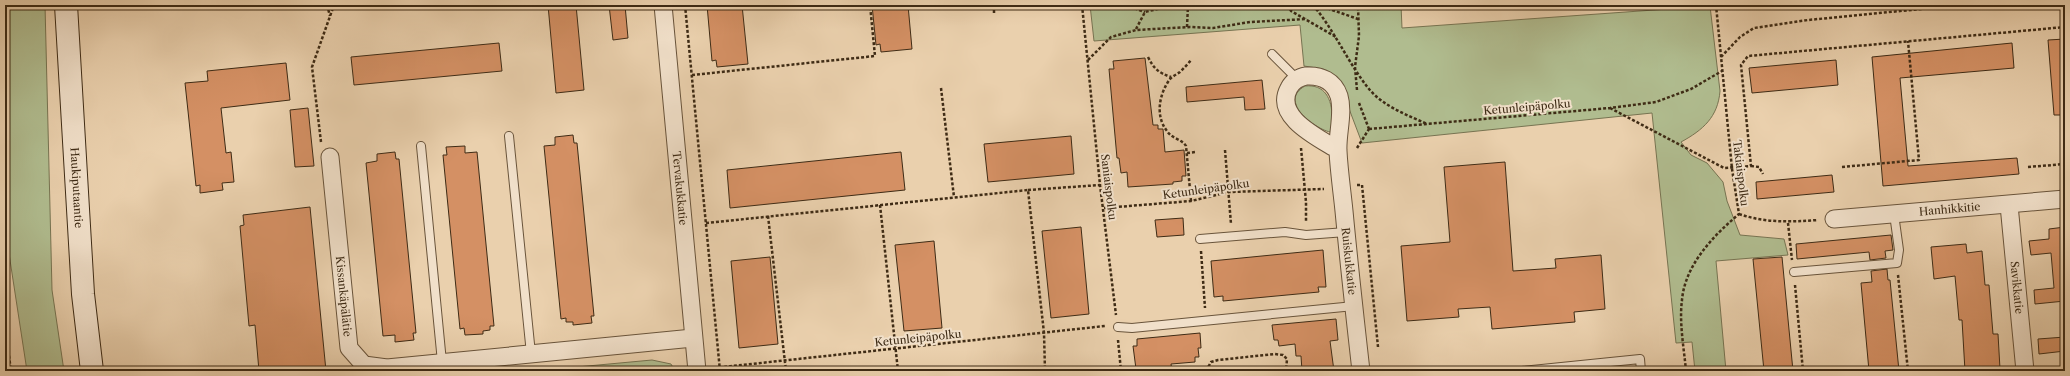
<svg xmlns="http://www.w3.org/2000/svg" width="2070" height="376" font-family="'Libre Caslon Text',serif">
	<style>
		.green { fill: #b0bc8f; stroke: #777452 }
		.building { fill: #d49064; stroke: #3e2b15 }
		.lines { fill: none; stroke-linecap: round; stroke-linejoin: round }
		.lane-casing { stroke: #69543b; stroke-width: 10 }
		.street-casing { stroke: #69543b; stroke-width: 19 }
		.secondary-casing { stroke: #3e2b15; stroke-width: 24 }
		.path { stroke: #3e2b15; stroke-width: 2.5; stroke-dasharray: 3 2; stroke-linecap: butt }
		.lane { stroke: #f1e0ca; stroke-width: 8 }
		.street { stroke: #f1e0ca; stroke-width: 17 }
		.secondary { stroke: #f1e0ca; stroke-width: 22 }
		.labels { text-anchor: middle; stroke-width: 4; stroke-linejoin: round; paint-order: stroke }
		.street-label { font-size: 11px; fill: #3e2b15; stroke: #f1e0ca }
	</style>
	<rect width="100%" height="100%" fill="#ead0ad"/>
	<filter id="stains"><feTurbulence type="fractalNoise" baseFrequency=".005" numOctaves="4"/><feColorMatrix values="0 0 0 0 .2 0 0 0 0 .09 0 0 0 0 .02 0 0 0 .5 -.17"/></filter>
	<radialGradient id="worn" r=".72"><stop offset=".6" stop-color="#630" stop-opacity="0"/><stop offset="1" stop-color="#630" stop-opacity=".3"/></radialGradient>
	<path class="green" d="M 5,5 L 45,5 L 52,290 L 64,371 L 27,371 L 8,247 Z
		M 1090,5 L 1401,5 L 1402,28 L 1710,6 L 1720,91 C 1718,117 1703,130 1681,142 L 1691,155 L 1707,163 L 1723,182 L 1727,201 L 1740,235 L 1784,239 L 1788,255 L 1716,261 L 1726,371 L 1695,371 L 1692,342 L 1676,343 L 1652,113 L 1362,143 L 1337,77 L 1323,69 L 1304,66 L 1300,25 L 1094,41 Z
		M 1305,86 C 1325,84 1332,99 1332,117 C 1332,122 1333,128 1330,132 C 1313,128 1278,101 1305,86 Z
		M 652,360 L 671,364 L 675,371 L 534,371 Z"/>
	<path class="building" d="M 548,5 L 576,5 L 584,90 L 556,93 Z
		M 609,5 L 625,5 L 628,38 L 613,40 Z
		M 707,5 L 742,5 L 748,64 L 717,67 L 716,60 L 712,61 Z
		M 872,5 L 908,5 L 912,49 L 881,52 L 880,44 L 876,45 Z
		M 2065,39 L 2065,115 L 2054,115 L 2048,40 Z
		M 499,43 L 502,71 L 354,85 L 351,57 Z
		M 2012,43 L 2014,68 L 1900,78 L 1908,166 L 2017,158 L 2019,174 L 1883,186 L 1872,57 Z
		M 1145,58 L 1153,125 L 1158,125 L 1158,129 L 1163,129 L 1165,152 L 1184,150 L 1186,176 L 1182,176 L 1182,181 L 1173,182 L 1173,184 L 1128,187 L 1127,172 L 1121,173 L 1119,158 L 1117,158 L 1109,69 L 1114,69 L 1113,61 Z
		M 1836,60 L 1838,85 L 1752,93 L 1749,68 Z
		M 286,63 L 290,100 L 221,108 L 226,153 L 231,152 L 234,182 L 222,183 L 223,190 L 200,193 L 200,185 L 196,186 L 185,83 L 208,81 L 207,71 Z
		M 1262,80 L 1265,109 L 1245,110 L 1244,97 L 1187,102 L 1186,87 Z
		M 308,108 L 314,166 L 295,167 L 290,110 Z
		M 573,135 L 574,143 L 577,143 L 594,316 L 591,316 L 592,323 L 573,325 L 573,322 L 566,322 L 566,318 L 561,319 L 544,146 L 555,145 L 555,137 Z
		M 1071,136 L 1074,174 L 988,182 L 984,144 Z
		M 465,146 L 465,153 L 477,152 L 494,326 L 490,326 L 490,330 L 483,331 L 483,334 L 465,335 L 464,328 L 460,329 L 443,155 L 447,155 L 446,147 Z
		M 395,152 L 396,159 L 399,159 L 416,333 L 413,333 L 414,340 L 395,342 L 395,335 L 383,336 L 366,163 L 377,161 L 377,154 Z
		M 901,152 L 905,190 L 730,208 L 727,170 Z
		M 1505,162 L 1513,271 L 1556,268 L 1555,259 L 1601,255 L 1605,309 L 1574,312 L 1575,322 L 1492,329 L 1490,307 L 1458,309 L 1459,317 L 1407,321 L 1401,246 L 1450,242 L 1444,167 Z
		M 1832,175 L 1834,192 L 1757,199 L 1756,182 Z
		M 310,207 L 326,371 L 259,371 L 255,325 L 249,326 L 240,226 L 244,225 L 243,215 Z
		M 1183,218 L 1184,235 L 1157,237 L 1155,220 Z
		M 1081,227 L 1089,314 L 1051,318 L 1042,231 Z
		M 2065,227 L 2065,301 L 2035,304 L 2034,290 L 2054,288 L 2051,253 L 2031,255 L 2029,241 L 2049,239 L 2049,229 Z
		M 1891,235 L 1893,250 L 1885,251 L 1886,258 L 1870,260 L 1869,252 L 1797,259 L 1796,244 Z
		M 934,241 L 942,328 L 904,331 L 895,245 Z
		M 1966,244 L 1967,253 L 1982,251 L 1985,285 L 1989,285 L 1993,334 L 1998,334 L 2000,369 L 1965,371 L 1962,320 L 1959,320 L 1955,276 L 1934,279 L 1931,247 Z
		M 1323,250 L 1326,287 L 1318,287 L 1319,292 L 1223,301 L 1223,296 L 1214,297 L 1211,261 Z
		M 770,257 L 778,344 L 739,348 L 731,261 Z
		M 1782,257 L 1793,371 L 1764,371 L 1753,259 Z
		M 1887,269 L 1888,280 L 1890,280 L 1899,371 L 1869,371 L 1861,283 L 1872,282 L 1871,271 Z
		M 1336,319 L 1338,340 L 1330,341 L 1334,371 L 1302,371 L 1301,356 L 1296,356 L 1295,344 L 1279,346 L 1278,340 L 1274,340 L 1272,325 Z
		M 1200,333 L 1201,348 L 1198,348 L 1199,357 L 1195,357 L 1195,362 L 1171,364 L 1172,371 L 1140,371 L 1140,369 L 1136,369 L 1133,346 L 1137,346 L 1137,339 Z
		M 2065,337 L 2065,351 L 2039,354 L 2038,339 Z"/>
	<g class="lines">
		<defs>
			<path id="lane" d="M 1272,54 L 1298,80
				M 509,136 L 531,354
				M 421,146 L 442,362
				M 1200,239 L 1285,232 L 1306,235 L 1346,232
				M 1794,272 L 1897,263 L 1899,250 L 1894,214
				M 1118,327 L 1132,328 L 1354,306
				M 1522,371 L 1640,359 L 1641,371"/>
			<g id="street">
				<path id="s1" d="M 663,5 L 697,371"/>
				<path id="s2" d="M 1338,150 C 1319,138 1273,117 1289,88 C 1292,82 1299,77 1306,76 C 1321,75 1334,81 1339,96 C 1344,113 1337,134 1338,151 C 1339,171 1342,191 1344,211 C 1349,264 1355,318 1361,371"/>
				<path id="s3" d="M 330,157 L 349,348 L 364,365 L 387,368 L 693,338"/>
				<path id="s4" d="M 2009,205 L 2025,371"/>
				<path id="s5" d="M 1834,219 L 2065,199"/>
			</g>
			<g id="secondary">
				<path id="s6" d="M 66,5 L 83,294 L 92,371"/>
			</g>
		</defs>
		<use href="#lane" class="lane-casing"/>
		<use href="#street" class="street-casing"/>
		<use href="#secondary" class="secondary-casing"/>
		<path class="path" d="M 327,5 L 330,16
			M 685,5 L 720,371
			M 994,5 L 994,13
			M 1082,5 L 1100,185 L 1116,315
			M 1125,5 L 1145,12
			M 1288,5 L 1291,11 L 1336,37
			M 1313,5 C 1335,31 1348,63 1369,89 C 1383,106 1407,115 1427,124
			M 1318,5 L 1358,19
			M 1492,5 L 1492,7
			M 1187,27 L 1188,5
			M 1136,29 L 1145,12 L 1174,5
			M 1148,57 C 1154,69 1159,73 1171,77
			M 1721,57 L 1740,37 L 1754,28 L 1808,20 L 1962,5
			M 1088,60 L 1111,37 L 1136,30 L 1190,27 L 1213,28 L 1250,22 L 1307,19
			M 692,75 L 875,56 L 870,5
			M 941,88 L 954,197
			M 1357,90 L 1355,67 L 1359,36 L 1358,5
			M 1359,103 L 1369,129
			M 1610,108 L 1724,168 L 1751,166 L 1741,65 L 1748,56 L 2065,27
			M 1369,129 L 1610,108 L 1656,102 L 1691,89 L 1722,71
			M 321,142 L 312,67 L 334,5
			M 1301,148 L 1306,202 L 1306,222
			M 1357,148 L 1369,129
			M 1225,150 L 1231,224
			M 1187,153 L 1196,152
			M 1751,166 L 1759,167 L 1763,174
			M 1842,167 L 1919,160 L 1908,41
			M 2028,167 L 2065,164
			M 1357,185 L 1362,185 L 1378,347
			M 1028,190 L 1100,185
			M 1191,201 L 1186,146 C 1182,139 1172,139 1167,131 C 1155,116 1159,94 1170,79 C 1173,76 1177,74 1180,72 C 1184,68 1188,64 1191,60
			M 880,205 L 898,371
			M 1104,208 L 1191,201 L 1229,192 L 1324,189
			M 1739,214 C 1765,223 1790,222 1818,220
			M 768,216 L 786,371
			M 706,223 L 1028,190 L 1044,333 L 1045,371
			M 1788,223 L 1792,260
			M 1201,251 L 1205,308
			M 1898,275 L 1908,371
			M 1795,285 L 1803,371
			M 5,326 L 11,371
			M 1118,340 L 1121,371
			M 714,368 L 1105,326
			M 1206,371 L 1211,362 L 1218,360 L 1275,354 L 1283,355 L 1287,359 L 1286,371
			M 1686,371 C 1684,348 1679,323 1682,300 C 1685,265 1713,236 1739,214 L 1732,169 L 1716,5"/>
		<use href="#lane" class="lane"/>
		<use href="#street" class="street"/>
		<use href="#secondary" class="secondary"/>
	</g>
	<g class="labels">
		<g class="street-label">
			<text transform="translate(1527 107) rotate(-5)" y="4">Ketunleipäpolku</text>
			<text transform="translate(1741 173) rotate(83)" y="4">Takiaispolku</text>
			<text transform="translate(1109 187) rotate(83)" y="4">Saniaispolku</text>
			<text dy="4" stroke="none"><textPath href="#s6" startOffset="183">Haukiputaantie</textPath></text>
			<text dy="4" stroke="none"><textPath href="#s1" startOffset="184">Tervakukkatie</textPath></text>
			<text transform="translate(1206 189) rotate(-8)" y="4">Ketunleipäpolku</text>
			<text dy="4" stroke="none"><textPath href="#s5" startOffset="116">Hanhikkitie</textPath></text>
			<text dy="4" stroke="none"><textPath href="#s2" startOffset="317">Ruiskukkatie</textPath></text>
			<text dy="4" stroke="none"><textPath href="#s4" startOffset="83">Savikkatie</textPath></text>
			<text dy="4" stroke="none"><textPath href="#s3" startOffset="140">Kissankäpälätie</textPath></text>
			<text transform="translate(918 338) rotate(-6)" y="4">Ketunleipäpolku</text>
		</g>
	</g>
	<rect width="2070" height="376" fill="none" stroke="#ead0ad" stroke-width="20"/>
	<rect x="6" y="6" width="2058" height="364" fill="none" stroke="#3e2b15" stroke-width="2"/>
	<rect x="10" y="10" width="2050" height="356" fill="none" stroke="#3e2b15"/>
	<rect width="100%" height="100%" filter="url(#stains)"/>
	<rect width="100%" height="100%" fill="url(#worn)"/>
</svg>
